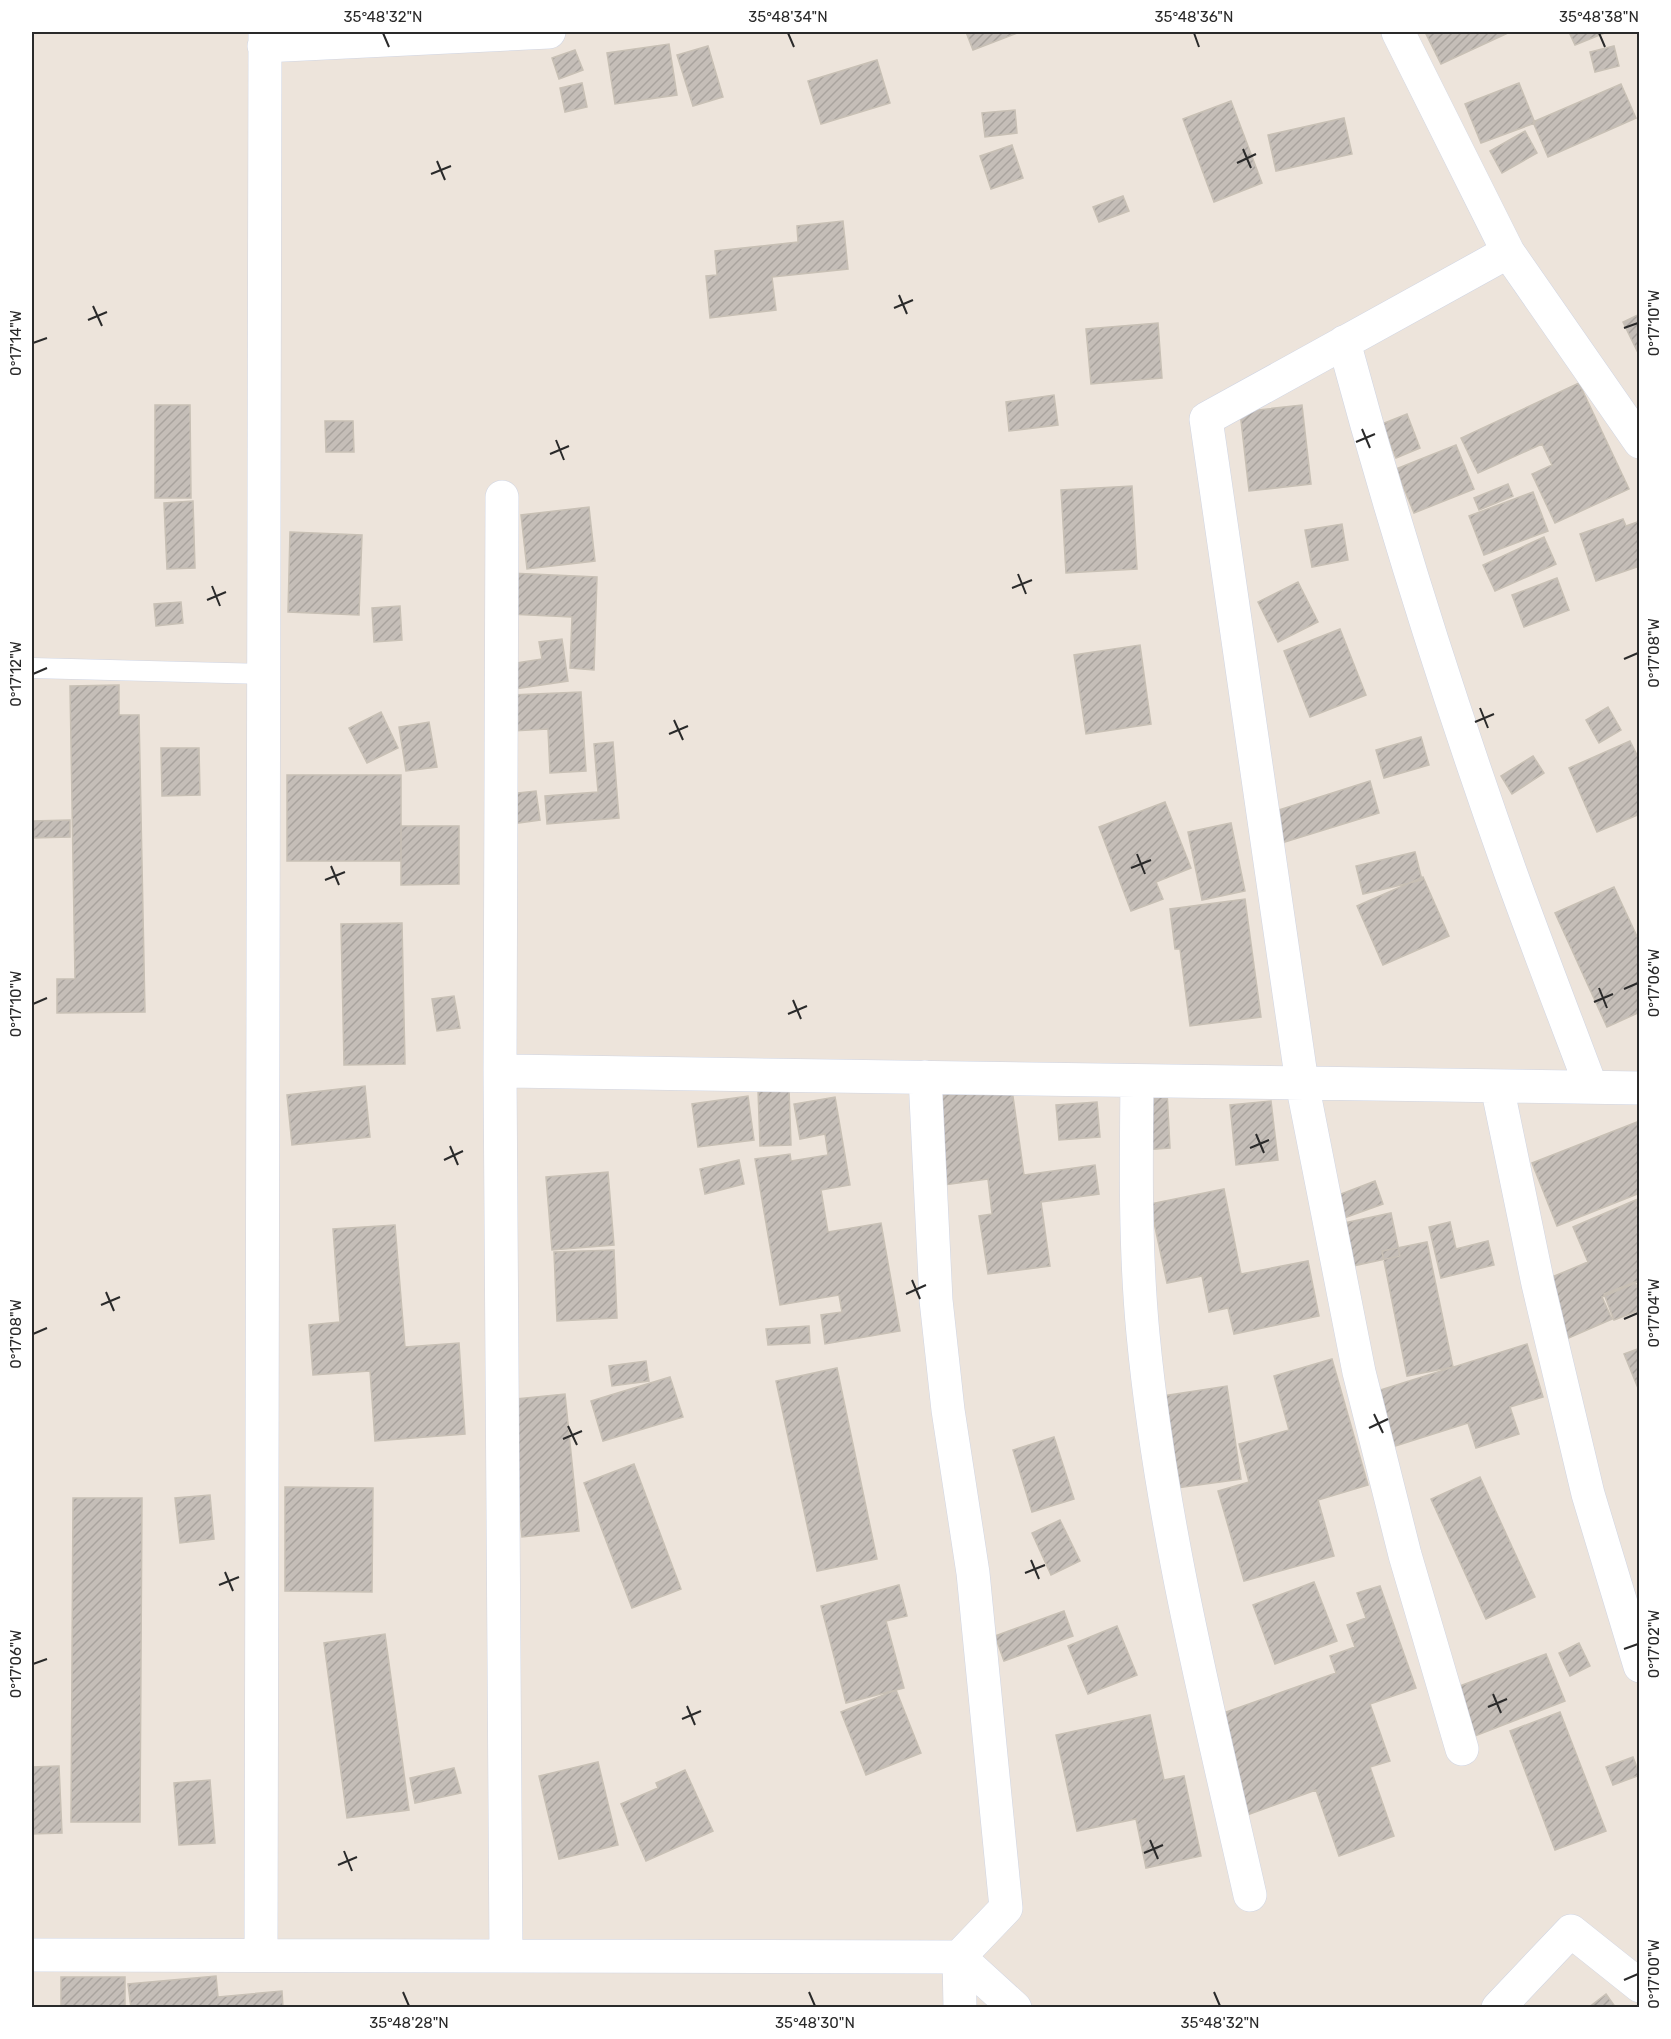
<svg xmlns="http://www.w3.org/2000/svg" width="1671" height="2039" font-family="Rubik,sans-serif">
	<style>
		.building { fill: url(#building-hatch); stroke: #c8c0b5; stroke-width: 1.5 }
		.lines { fill: none; stroke-linecap: round; stroke-linejoin: round }
		.service-casing { stroke: #d0d5e3; stroke-width: 21 }
		.minor-casing { stroke: #d0d5e3; stroke-width: 34 }
		.service { stroke: #fff; stroke-width: 20 }
		.minor { stroke: #fff; stroke-width: 33 }
		.ticks { fill: none; stroke: #2a2a2a; stroke-width: 2 }
		.neatline { fill: none; stroke: #2a2a2a; stroke-width: 2 }
		.ticks-label { font-size: 15px; text-anchor: middle; fill: #2a2a2a }
	</style>
	<defs>
		<pattern id="building-hatch" width="6" height="6" patternUnits="userSpaceOnUse" patternTransform="scale(1.5)"><rect width="6" height="6" fill="#c5beb8"/><path d="M-1 1l2-2M0 6l6-6M5 7l2-2" fill="none" stroke="#a9a39e"/></pattern>
	</defs>
	<rect width="100%" height="100%" fill="#ede4db"/>
	<path class="building" d="M 966,32 L 1020,32 L 973,50 Z
		M 1425,32 L 1510,32 L 1441,64 Z
		M 1569,32 L 1607,32 L 1575,45 Z
		M 669,44 L 677,95 L 615,104 L 607,53 Z
		M 708,46 L 723,97 L 693,106 L 677,55 Z
		M 1614,46 L 1619,66 L 1595,72 L 1590,52 Z
		M 575,50 L 583,70 L 559,79 L 552,58 Z
		M 877,60 L 890,103 L 821,124 L 808,81 Z
		M 582,83 L 587,107 L 565,112 L 560,88 Z
		M 1519,83 L 1535,123 L 1481,143 L 1465,104 Z
		M 1621,84 L 1636,118 L 1548,157 L 1533,122 Z
		M 1231,101 L 1262,183 L 1214,202 L 1183,119 Z
		M 1015,110 L 1017,133 L 985,137 L 982,113 Z
		M 1344,118 L 1352,154 L 1276,171 L 1268,135 Z
		M 1525,131 L 1537,153 L 1502,173 L 1490,151 Z
		M 1012,145 L 1023,178 L 991,189 L 980,156 Z
		M 1123,196 L 1129,211 L 1099,222 L 1093,207 Z
		M 843,221 L 848,269 L 772,277 L 776,310 L 710,318 L 706,276 L 717,275 L 715,251 L 798,242 L 797,226 Z
		M 1640,314 L 1640,357 L 1623,322 Z
		M 1158,323 L 1162,378 L 1091,384 L 1086,329 Z
		M 1579,383 L 1629,489 L 1555,523 L 1532,474 L 1552,465 L 1542,444 L 1478,473 L 1461,438 Z
		M 1054,395 L 1058,425 L 1009,431 L 1006,402 Z
		M 155,405 L 190,405 L 191,498 L 155,498 Z
		M 1302,405 L 1311,484 L 1249,491 L 1240,412 Z
		M 1407,414 L 1420,448 L 1396,458 L 1382,424 Z
		M 325,421 L 353,421 L 354,452 L 326,452 Z
		M 1456,445 L 1474,489 L 1414,513 L 1396,469 Z
		M 1508,484 L 1513,496 L 1479,510 L 1474,498 Z
		M 1132,486 L 1137,569 L 1066,573 L 1061,490 Z
		M 1533,492 L 1548,531 L 1484,555 L 1469,516 Z
		M 193,501 L 195,568 L 167,569 L 164,503 Z
		M 589,507 L 595,561 L 527,569 L 521,515 Z
		M 1623,519 L 1626,526 L 1640,521 L 1640,566 L 1596,581 L 1580,534 Z
		M 1342,524 L 1348,560 L 1312,567 L 1305,530 Z
		M 290,532 L 362,535 L 359,615 L 288,612 Z
		M 1544,537 L 1556,564 L 1495,591 L 1483,565 Z
		M 509,573 L 597,577 L 594,670 L 570,668 L 572,617 L 507,614 Z
		M 1557,578 L 1569,610 L 1524,627 L 1512,595 Z
		M 1298,582 L 1318,622 L 1278,642 L 1258,602 Z
		M 181,602 L 183,623 L 156,626 L 154,604 Z
		M 400,606 L 402,640 L 374,642 L 372,608 Z
		M 1340,629 L 1366,695 L 1310,717 L 1284,651 Z
		M 562,639 L 568,681 L 508,690 L 504,665 L 542,659 L 539,642 Z
		M 1140,645 L 1151,724 L 1086,734 L 1074,655 Z
		M 119,685 L 119,715 L 139,715 L 145,1012 L 57,1013 L 57,979 L 75,979 L 70,686 Z
		M 581,692 L 586,771 L 550,773 L 548,729 L 512,731 L 511,695 Z
		M 1608,707 L 1621,730 L 1599,743 L 1586,720 Z
		M 381,712 L 398,748 L 367,763 L 349,728 Z
		M 429,722 L 437,767 L 406,771 L 399,727 Z
		M 1421,737 L 1429,765 L 1384,778 L 1376,750 Z
		M 1630,741 L 1640,761 L 1640,814 L 1597,832 L 1569,768 Z
		M 613,742 L 619,818 L 547,824 L 545,796 L 598,792 L 594,744 Z
		M 161,748 L 199,748 L 200,795 L 162,796 Z
		M 1533,756 L 1544,773 L 1512,794 L 1501,776 Z
		M 287,775 L 401,775 L 401,861 L 287,861 Z
		M 1370,781 L 1379,813 L 1275,845 L 1266,814 Z
		M 536,791 L 540,820 L 512,824 L 508,794 Z
		M 1165,802 L 1191,868 L 1156,882 L 1163,899 L 1131,911 L 1099,827 Z
		M 70,820 L 70,837 L 32,838 L 32,821 Z
		M 1231,823 L 1245,891 L 1202,900 L 1188,832 Z
		M 401,826 L 459,826 L 459,884 L 401,885 Z
		M 1415,852 L 1422,880 L 1363,894 L 1356,866 Z
		M 1423,877 L 1449,936 L 1383,965 L 1357,906 Z
		M 1614,887 L 1640,943 L 1640,1012 L 1607,1027 L 1555,913 Z
		M 1245,899 L 1261,1017 L 1190,1026 L 1180,949 L 1175,949 L 1170,909 Z
		M 402,923 L 405,1064 L 344,1065 L 341,924 Z
		M 454,996 L 460,1028 L 437,1031 L 432,999 Z
		M 1011,1082 L 1024,1175 L 1095,1165 L 1099,1194 L 1041,1202 L 1050,1266 L 988,1274 L 979,1216 L 992,1214 L 988,1179 L 944,1185 L 931,1093 Z
		M 365,1086 L 370,1137 L 292,1145 L 287,1095 Z
		M 789,1089 L 791,1145 L 760,1146 L 758,1090 Z
		M 1167,1091 L 1170,1148 L 1143,1150 L 1140,1092 Z
		M 748,1096 L 754,1140 L 698,1147 L 692,1104 Z
		M 835,1097 L 850,1185 L 821,1190 L 828,1232 L 881,1223 L 900,1331 L 825,1344 L 821,1315 L 842,1312 L 839,1295 L 780,1305 L 755,1159 L 790,1154 L 791,1161 L 828,1155 L 825,1134 L 800,1139 L 794,1104 Z
		M 1271,1101 L 1278,1160 L 1236,1165 L 1230,1105 Z
		M 1097,1102 L 1100,1137 L 1059,1140 L 1056,1105 Z
		M 1637,1122 L 1640,1129 L 1640,1193 L 1557,1226 L 1532,1163 Z
		M 739,1160 L 744,1184 L 705,1194 L 700,1169 Z
		M 608,1172 L 614,1245 L 552,1250 L 546,1177 Z
		M 1375,1181 L 1383,1204 L 1344,1218 L 1336,1196 Z
		M 1224,1189 L 1241,1274 L 1308,1261 L 1319,1316 L 1234,1334 L 1228,1308 L 1209,1312 L 1202,1276 L 1167,1283 L 1150,1204 Z
		M 1638,1199 L 1640,1281 L 1602,1297 L 1612,1319 L 1564,1340 L 1540,1282 L 1588,1262 L 1573,1227 Z
		M 1391,1213 L 1400,1256 L 1348,1267 L 1339,1224 Z
		M 1450,1222 L 1456,1249 L 1488,1241 L 1494,1265 L 1441,1278 L 1429,1227 Z
		M 395,1225 L 405,1347 L 459,1343 L 465,1434 L 375,1441 L 370,1371 L 313,1375 L 309,1325 L 340,1322 L 333,1229 Z
		M 1427,1242 L 1453,1367 L 1407,1376 L 1382,1251 Z
		M 614,1250 L 617,1318 L 557,1321 L 554,1252 Z
		M 1635,1282 L 1640,1295 L 1640,1310 L 1614,1320 L 1604,1294 Z
		M 809,1326 L 810,1343 L 768,1345 L 766,1329 Z
		M 1527,1344 L 1543,1397 L 1510,1407 L 1519,1434 L 1476,1448 L 1468,1423 L 1392,1447 L 1374,1392 Z
		M 1640,1348 L 1640,1393 L 1624,1354 Z
		M 1332,1359 L 1368,1485 L 1318,1500 L 1334,1556 L 1244,1581 L 1218,1491 L 1249,1482 L 1239,1444 L 1289,1430 L 1274,1376 Z
		M 646,1361 L 649,1381 L 612,1386 L 609,1366 Z
		M 837,1368 L 877,1559 L 817,1571 L 776,1381 Z
		M 670,1377 L 683,1417 L 603,1441 L 591,1401 Z
		M 1227,1386 L 1241,1479 L 1177,1488 L 1163,1396 Z
		M 565,1394 L 579,1531 L 522,1537 L 518,1498 L 496,1401 Z
		M 1054,1437 L 1074,1499 L 1032,1512 L 1013,1450 Z
		M 634,1464 L 681,1589 L 632,1608 L 584,1483 Z
		M 1480,1477 L 1535,1597 L 1486,1619 L 1431,1499 Z
		M 285,1487 L 373,1488 L 372,1592 L 285,1591 Z
		M 210,1495 L 214,1539 L 180,1543 L 175,1498 Z
		M 73,1498 L 142,1498 L 140,1822 L 71,1822 Z
		M 1060,1520 L 1080,1561 L 1051,1575 L 1032,1533 Z
		M 1314,1582 L 1337,1641 L 1275,1664 L 1253,1605 Z
		M 899,1585 L 907,1616 L 886,1621 L 904,1688 L 846,1703 L 821,1606 Z
		M 1380,1586 L 1416,1688 L 1370,1704 L 1390,1761 L 1370,1767 L 1394,1836 L 1339,1856 L 1316,1790 L 1247,1815 L 1212,1717 L 1336,1673 L 1330,1656 L 1355,1647 L 1347,1625 L 1366,1618 L 1357,1593 Z
		M 1064,1611 L 1073,1636 L 1004,1661 L 995,1636 Z
		M 1117,1626 L 1137,1675 L 1088,1694 L 1068,1646 Z
		M 385,1634 L 409,1810 L 347,1818 L 324,1643 Z
		M 1579,1643 L 1590,1666 L 1570,1676 L 1559,1653 Z
		M 1546,1654 L 1565,1701 L 1467,1739 L 1449,1690 Z
		M 896,1690 L 921,1753 L 866,1775 L 841,1712 Z
		M 1560,1712 L 1606,1831 L 1555,1850 L 1510,1731 Z
		M 1150,1715 L 1164,1780 L 1184,1776 L 1201,1856 L 1146,1868 L 1136,1819 L 1077,1831 L 1056,1735 Z
		M 1633,1757 L 1640,1775 L 1613,1785 L 1606,1767 Z
		M 598,1762 L 618,1845 L 559,1859 L 539,1776 Z
		M 59,1766 L 62,1833 L 32,1834 L 32,1767 Z
		M 454,1768 L 461,1793 L 415,1803 L 410,1778 Z
		M 685,1770 L 713,1831 L 646,1861 L 621,1804 L 658,1788 L 656,1783 Z
		M 210,1780 L 215,1843 L 179,1845 L 174,1783 Z
		M 216,1976 L 218,1997 L 282,1991 L 283,2008 L 131,2008 L 128,1984 Z
		M 61,1977 L 125,1977 L 125,2008 L 61,2008 Z
		M 1606,1994 L 1616,2008 L 1588,2008 Z"/>
	<g class="lines">
		<defs>
			<path id="service" d="M 32,668 L 263,674"/>
			<path id="minor" d="M 1398,32 L 1508,252 L 1640,442
				M 264,46 L 549,32
				M 1344,342 C 1392,520 1448,697 1510,871 C 1536,943 1564,1015 1591,1087
				M 502,497 L 500,1071 L 506,1955
				M 500,1071 L 1640,1088
				M 925,1077 L 936,1300 L 948,1410 L 973,1573 L 1006,1908 L 959,1957 L 1015,2008
				M 1137,1081 C 1136,1165 1135,1250 1143,1334 C 1161,1524 1208,1709 1250,1895
				M 1497,1086 L 1538,1284 L 1588,1494 L 1640,1666
				M 1462,1749 L 1405,1555 L 1359,1372 L 1302,1083 L 1206,419 L 1508,252
				M 32,1955 L 959,1957 L 960,2008
				M 261,1955 L 265,32
				M 1498,2008 L 1571,1931 L 1640,1986"/>
		</defs>
		<use href="#service" class="service-casing"/>
		<use href="#minor" class="minor-casing"/>
		<use href="#service" class="service"/>
		<use href="#minor" class="minor"/>
	</g>
	<path class="ticks" d="M 383,33 L 389,47M 788,33 L 794,47M 1194,33 L 1199,47M 1599,33 L 1605,47M 1243,149 L 1251,168M 437,161 L 445,180M 1237,163 L 1256,154M 431,174 L 451,166M 899,295 L 907,314M 93,306 L 102,326M 894,308 L 913,300M 88,320 L 107,312M 1624,328 L 1638,323M 33,343 L 47,338M 1362,429 L 1370,448M 556,440 L 564,460M 1356,442 L 1375,434M 550,454 L 569,446M 1018,574 L 1026,594M 212,586 L 220,606M 1012,588 L 1032,580M 207,600 L 226,592M 1624,659 L 1638,653M 33,674 L 47,668M 1480,708 L 1488,728M 674,720 L 683,740M 1475,722 L 1494,714M 669,734 L 688,726M 1137,854 L 1145,874M 331,866 L 339,885M 1131,868 L 1151,860M 325,880 L 345,872M 1599,988 L 1607,1008M 1624,989 L 1638,983M 793,1000 L 801,1019M 1594,1002 L 1613,994M 33,1004 L 47,998M 788,1014 L 807,1006M 1256,1134 L 1264,1153M 450,1146 L 458,1165M 1250,1148 L 1269,1140M 444,1160 L 463,1151M 912,1280 L 920,1299M 106,1292 L 114,1311M 906,1294 L 926,1285M 101,1305 L 120,1297M 1624,1319 L 1638,1313M 33,1334 L 47,1328M 1374,1414 L 1383,1433M 568,1426 L 577,1445M 1369,1428 L 1388,1419M 563,1439 L 582,1431M 1031,1560 L 1039,1579M 225,1572 L 233,1591M 1025,1573 L 1045,1565M 219,1585 L 239,1577M 1624,1649 L 1638,1644M 33,1664 L 47,1659M 1493,1694 L 1501,1713M 687,1706 L 695,1725M 1488,1707 L 1507,1699M 682,1719 L 701,1711M 1150,1840 L 1158,1859M 344,1851 L 352,1871M 1144,1853 L 1163,1845M 338,1865 L 357,1857M 1624,1980 L 1638,1974M 403,1992 L 409,2006M 809,1992 L 815,2006M 1214,1992 L 1220,2006"/>
	<rect width="1671" height="2039" fill="none" stroke="#ffffff" stroke-width="66"/>
	<rect x="33" y="33" width="1605" height="1973" class="neatline"/>
	<g class="ticks-label">
		<text x="383" y="22">35°48'32"N</text>
		<text x="788" y="22">35°48'34"N</text>
		<text x="1194" y="22">35°48'36"N</text>
		<text x="1599" y="22">35°48'38"N</text>
		<text transform="translate(1654 323) rotate(-90)" y="5">0°17'10"W</text>
		<text transform="translate(16 343) rotate(-90)" y="5">0°17'14"W</text>
		<text transform="translate(1654 653) rotate(-90)" y="5">0°17'08"W</text>
		<text transform="translate(16 674) rotate(-90)" y="5">0°17'12"W</text>
		<text transform="translate(1654 983) rotate(-90)" y="5">0°17'06"W</text>
		<text transform="translate(16 1004) rotate(-90)" y="5">0°17'10"W</text>
		<text transform="translate(1654 1313) rotate(-90)" y="5">0°17'04"W</text>
		<text transform="translate(16 1334) rotate(-90)" y="5">0°17'08"W</text>
		<text transform="translate(1654 1644) rotate(-90)" y="5">0°17'02"W</text>
		<text transform="translate(16 1664) rotate(-90)" y="5">0°17'06"W</text>
		<text transform="translate(1654 1974) rotate(-90)" y="5">0°17'00"W</text>
		<text x="409" y="2028">35°48'28"N</text>
		<text x="815" y="2028">35°48'30"N</text>
		<text x="1220" y="2028">35°48'32"N</text>
	</g>
</svg>
